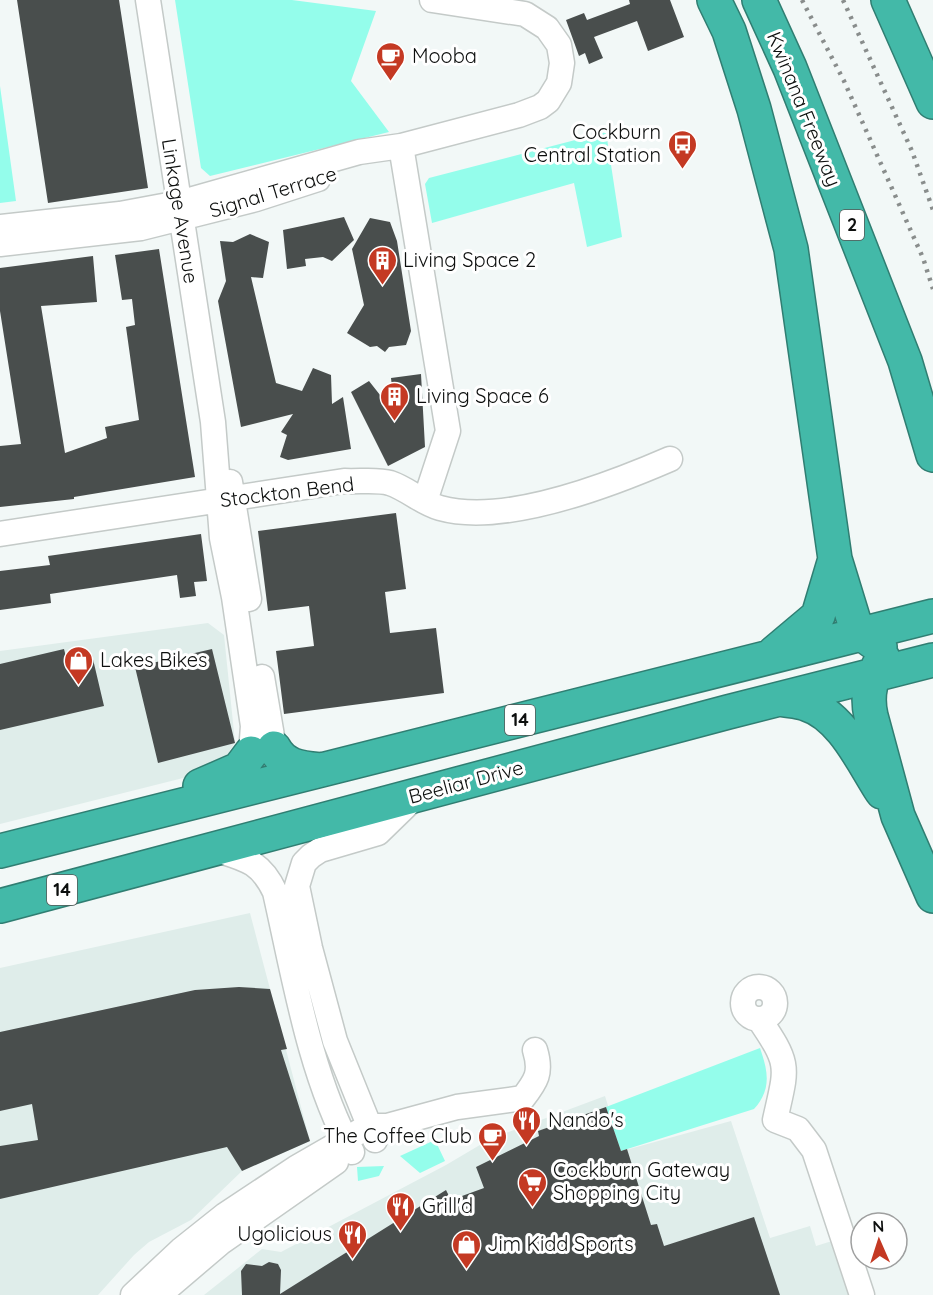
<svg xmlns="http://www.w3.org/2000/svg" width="933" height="1295" font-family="Quicksand,sans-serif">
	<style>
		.built { fill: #dfedea }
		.green { fill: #94fdeb }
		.building { fill: #494e4d }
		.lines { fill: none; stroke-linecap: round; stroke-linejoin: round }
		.minor-casing { stroke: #c4cac8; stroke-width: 27 }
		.highway-casing { stroke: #307e72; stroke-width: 36 }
		.minor { stroke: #fff; stroke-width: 24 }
		.highway { stroke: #43b9a8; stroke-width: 33 }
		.rail { stroke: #898d8c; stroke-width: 4.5; stroke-dasharray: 3 6; stroke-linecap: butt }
		.labels { text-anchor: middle; stroke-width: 6; stroke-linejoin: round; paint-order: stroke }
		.shield { fill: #fff; stroke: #565756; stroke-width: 1.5 }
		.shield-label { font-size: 18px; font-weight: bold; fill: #0d0f0e }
		.poi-label { font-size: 20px; fill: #0d0f0e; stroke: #fff; text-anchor: start }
		.street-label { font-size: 20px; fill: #0d0f0e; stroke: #fff }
	</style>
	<rect width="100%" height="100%" fill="#f2f8f7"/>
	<path class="built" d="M 208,623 L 224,635 L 235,742 L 219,769 L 0,824 L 0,651 Z
		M 250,913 L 310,1141 L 242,1171 L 191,1220 L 149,1242 L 134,1255 L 98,1295 L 0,1295 L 0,968 Z
		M 605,1096 L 622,1151 L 731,1121 L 770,1238 L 810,1226 L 816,1246 L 832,1241 L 849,1295 L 204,1295 L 262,1249 L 281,1252 L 446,1165 L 490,1139 Z"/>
	<path class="green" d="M 175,0 L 292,0 L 376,11 L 351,81 L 389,132 L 210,176 L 201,168 Z
		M 0,86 L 16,201 L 0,203 Z
		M 606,132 L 622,237 L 587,247 L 574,183 L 432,223 L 425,184 L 429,178 Z
		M 760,1048 C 768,1071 772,1089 754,1109 L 621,1151 L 606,1107 Z
		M 435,1140 L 445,1161 L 420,1173 L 400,1156 Z
		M 384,1166 L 379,1176 L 358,1181 L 357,1167 Z"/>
	<path class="building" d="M 17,0 L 119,0 L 148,188 L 48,203 Z
		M 629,0 L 670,0 L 684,37 L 648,51 L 637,21 L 594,37 L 603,58 L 589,64 L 585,53 L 579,56 L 566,20 L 584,13 L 587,20 L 630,4 Z
		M 344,217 L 354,240 L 332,261 L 323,257 L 305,259 L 306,266 L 287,269 L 283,230 Z
		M 370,218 L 390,222 L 397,241 L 411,331 L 406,345 L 389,347 L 385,352 L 377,346 L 370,347 L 347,333 L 364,305 L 352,249 Z
		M 250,234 L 269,242 L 263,278 L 251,277 L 276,383 L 302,391 L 313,368 L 331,375 L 332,404 L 343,397 L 351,449 L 288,460 L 280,457 L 287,435 L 281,432 L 293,414 L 241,427 L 218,301 L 226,281 L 220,241 L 233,242 Z
		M 159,249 L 195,477 L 74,497 L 74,499 L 0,507 L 0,446 L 21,444 L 0,311 L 0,268 L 93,256 L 97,302 L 41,306 L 65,453 L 107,438 L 105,427 L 139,420 L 126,327 L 135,325 L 132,299 L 122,300 L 115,255 Z
		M 421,374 L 425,447 L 388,466 L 351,392 L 369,381 L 395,414 L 391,378 Z
		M 396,513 L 406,589 L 385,592 L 390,633 L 436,628 L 444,693 L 284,714 L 276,651 L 314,646 L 309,606 L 268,611 L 258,531 Z
		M 201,534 L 207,581 L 194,582 L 196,596 L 180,598 L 177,575 L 50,594 L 51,603 L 0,610 L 0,571 L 50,565 L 48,556 Z
		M 64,649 L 67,661 L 92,655 L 104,706 L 0,730 L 0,664 Z
		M 212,649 L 235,743 L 158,763 L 135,667 Z
		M 239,987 L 270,989 L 287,1049 L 281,1050 L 310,1141 L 242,1171 L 227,1147 L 0,1199 L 0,1146 L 38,1140 L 32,1104 L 0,1111 L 0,1032 L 195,990 Z
		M 606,1107 L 621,1151 L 627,1149 L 651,1225 L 657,1224 L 664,1246 L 754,1217 L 780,1295 L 242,1295 L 241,1271 L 246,1264 L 262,1266 L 269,1262 L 278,1264 L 281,1270 L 280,1294 L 446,1190 L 451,1200 L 484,1188 L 476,1167 L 539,1136 L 538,1131 Z"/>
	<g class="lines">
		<defs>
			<path id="minor" d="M 148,0 L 213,422 L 222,538 L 234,597 L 253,726 L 251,753
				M 401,146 L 448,431 L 425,501
				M 0,227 L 120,214 L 179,203 L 359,152 L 401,146 L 519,115 L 540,107 L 548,101 L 559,83 L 562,63 L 559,45 L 547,28 L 525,14 L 432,0
				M 0,244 L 141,228 L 256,199 L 318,179
				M 230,482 L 249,599
				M 0,534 L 344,481 C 358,482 377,479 390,483 C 408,489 422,503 440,508 C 504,526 610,485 670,459
				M 262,677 L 274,748
				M 217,850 C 246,859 261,862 275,892 C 294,976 310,1076 352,1152
				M743 1003a16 16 0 1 1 32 0a16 16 0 1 1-32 0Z
				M 759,1019 C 791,1066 787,1066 775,1120 L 798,1129 L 814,1150 L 862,1295
				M 375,1140 L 335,1041 L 310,948 L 297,886 L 304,863 L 311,856 L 320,850 L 378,833 L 415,797
				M 133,1295 L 181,1250 L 225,1215 L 296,1168 L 369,1126 L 387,1126 L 457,1107 L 523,1098 C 536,1081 542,1073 535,1050
				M 159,1295 L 220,1243 L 336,1162"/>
			<path id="highway" d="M 714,0 L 729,31 L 754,109 L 791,249 L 835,559 L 854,621 L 862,634 L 880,647
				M 759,0 L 790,68 L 905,361 L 933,455
				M 888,0 L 933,102
				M 774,653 L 818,616 L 835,559
				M 883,658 C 871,677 866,694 871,716 L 898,816 L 933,896
				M 779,699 C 788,701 798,701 806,704 C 842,715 863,763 882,792
				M 274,748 C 284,767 302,768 321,770
				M 200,786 L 239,769 L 251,753
				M 0,851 L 933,616
				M 0,906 L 728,712 L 933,660"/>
		</defs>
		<use href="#minor" class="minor-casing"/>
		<use href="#highway" class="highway-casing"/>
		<use href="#minor" class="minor"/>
		<use href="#highway" class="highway"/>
		<path class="rail" d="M 802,0 L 844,81 L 923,258 L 933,289
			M 843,0 L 912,151 L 933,210"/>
	</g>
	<defs>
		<symbol id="cafe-pin" viewBox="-11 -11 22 30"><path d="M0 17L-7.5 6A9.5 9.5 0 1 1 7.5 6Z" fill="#c43923" stroke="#fff"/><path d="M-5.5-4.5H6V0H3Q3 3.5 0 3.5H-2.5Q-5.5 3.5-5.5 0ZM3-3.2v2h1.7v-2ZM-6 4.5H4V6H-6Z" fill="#fff"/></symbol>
		<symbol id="bus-pin" viewBox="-11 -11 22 30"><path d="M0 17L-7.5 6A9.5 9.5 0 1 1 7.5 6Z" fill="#c43923" stroke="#fff"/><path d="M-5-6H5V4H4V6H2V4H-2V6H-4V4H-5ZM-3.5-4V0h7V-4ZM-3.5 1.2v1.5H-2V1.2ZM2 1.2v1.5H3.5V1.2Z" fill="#fff"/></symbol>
		<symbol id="building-pin" viewBox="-11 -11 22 30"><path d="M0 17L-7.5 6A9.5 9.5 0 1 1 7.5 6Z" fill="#c43923" stroke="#fff"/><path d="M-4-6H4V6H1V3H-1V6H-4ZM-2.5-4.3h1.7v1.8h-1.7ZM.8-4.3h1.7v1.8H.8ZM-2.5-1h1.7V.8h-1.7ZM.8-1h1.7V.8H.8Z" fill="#fff"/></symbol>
		<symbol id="shop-pin" viewBox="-11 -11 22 30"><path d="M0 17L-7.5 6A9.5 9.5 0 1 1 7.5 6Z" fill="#c43923" stroke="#fff"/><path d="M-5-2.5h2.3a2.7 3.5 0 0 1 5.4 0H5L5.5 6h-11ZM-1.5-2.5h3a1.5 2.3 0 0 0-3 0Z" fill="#fff"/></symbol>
		<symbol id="restaurant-pin" viewBox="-11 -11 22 30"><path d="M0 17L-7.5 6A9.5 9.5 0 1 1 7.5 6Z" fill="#c43923" stroke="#fff"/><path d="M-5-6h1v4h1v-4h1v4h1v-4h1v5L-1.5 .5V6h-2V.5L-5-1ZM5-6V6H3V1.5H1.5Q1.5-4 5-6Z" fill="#fff"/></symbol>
		<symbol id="supermarket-pin" viewBox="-11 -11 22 30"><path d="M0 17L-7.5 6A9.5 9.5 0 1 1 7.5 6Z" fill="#c43923" stroke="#fff"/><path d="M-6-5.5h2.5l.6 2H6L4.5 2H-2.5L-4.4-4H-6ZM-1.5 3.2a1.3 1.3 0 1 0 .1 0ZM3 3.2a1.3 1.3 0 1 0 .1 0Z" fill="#fff"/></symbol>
	</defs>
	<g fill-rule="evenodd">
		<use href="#cafe-pin" x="374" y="40" width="33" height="45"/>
		<use href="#bus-pin" x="666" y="128" width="33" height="45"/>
		<use href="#building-pin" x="366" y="244" width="33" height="45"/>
		<use href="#building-pin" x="378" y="380" width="33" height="45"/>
		<use href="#shop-pin" x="62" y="644" width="33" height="45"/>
		<use href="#restaurant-pin" x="510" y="1104" width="33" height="45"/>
		<use href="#cafe-pin" x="476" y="1120" width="33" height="45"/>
		<use href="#supermarket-pin" x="516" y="1166" width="33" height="45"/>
		<use href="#restaurant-pin" x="384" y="1190" width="33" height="45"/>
		<use href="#restaurant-pin" x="336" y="1218" width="33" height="45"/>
		<use href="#shop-pin" x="450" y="1228" width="33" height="45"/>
	</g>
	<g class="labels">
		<g class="shield">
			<rect x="840" y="210" width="24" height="30" rx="4.5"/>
			<rect x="505" y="705" width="30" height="30" rx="4.5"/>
			<rect x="47" y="875" width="30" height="30" rx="4.5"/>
		</g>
		<g class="shield-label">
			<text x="852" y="231">2</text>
			<text x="520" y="726">14</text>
			<text x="62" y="896">14</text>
		</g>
		<g class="poi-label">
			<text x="412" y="63">Mooba</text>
			<text x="661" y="139" text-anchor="end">Cockburn<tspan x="661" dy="23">Central Station</tspan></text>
			<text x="403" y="267">Living Space 2</text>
			<text x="416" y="403">Living Space 6</text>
			<text x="100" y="667">Lakes Bikes</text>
			<text x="548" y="1127">Nando's</text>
			<text x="472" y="1143" text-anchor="end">The Coffee Club</text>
			<text x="553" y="1177">Cockburn Gateway<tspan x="553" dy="23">Shopping City</tspan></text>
			<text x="422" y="1213">Grill'd</text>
			<text x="332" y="1241" text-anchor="end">Ugolicious</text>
			<text x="487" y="1251">Jim Kidd Sports</text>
		</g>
		<g class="street-label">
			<text transform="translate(804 109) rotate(68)" y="7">Kwinana Freeway</text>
			<text transform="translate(273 192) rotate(-17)" y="7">Signal Terrace</text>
			<text transform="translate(180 211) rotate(81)" y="7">Linkage Avenue</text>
			<text transform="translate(287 492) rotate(-7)" y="7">Stockton Bend</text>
			<text transform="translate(466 782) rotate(-15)" y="7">Beeliar Drive</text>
		</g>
	</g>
	<g transform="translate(879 1241) rotate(357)"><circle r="28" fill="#ffffff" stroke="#9e9f9f" stroke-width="1.5"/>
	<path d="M0-4.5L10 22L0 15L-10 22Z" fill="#c43923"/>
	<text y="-9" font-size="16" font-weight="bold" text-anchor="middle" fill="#0d0f0e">N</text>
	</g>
</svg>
